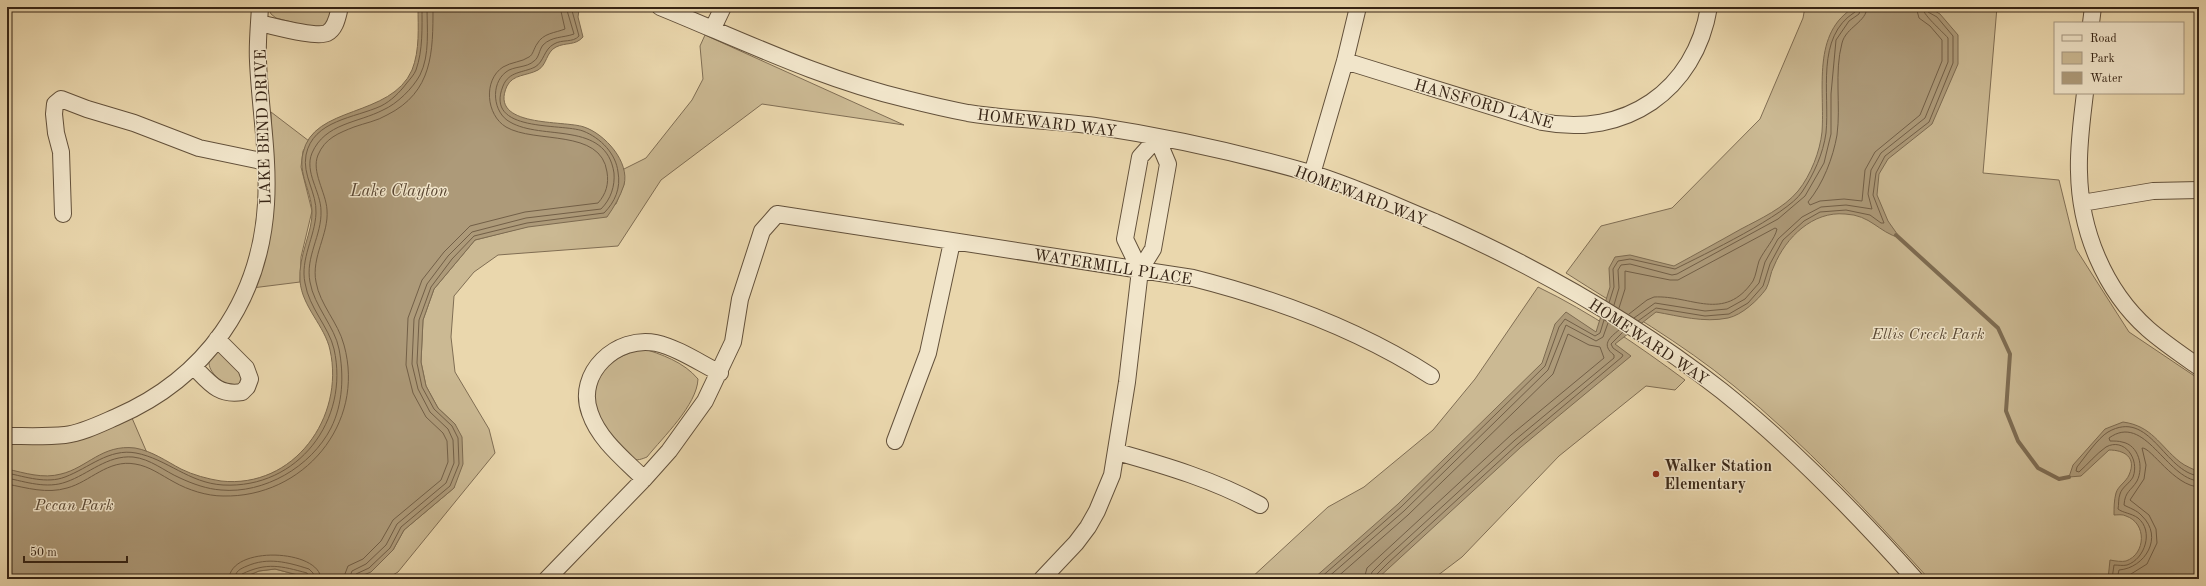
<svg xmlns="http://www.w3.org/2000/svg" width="2206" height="586" font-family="'Old Standard TT',serif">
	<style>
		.green { fill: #cbb993; stroke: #806e54 }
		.water { fill: #ad9a79; stroke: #7d6b51 }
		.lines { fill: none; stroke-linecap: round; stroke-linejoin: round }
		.shore { stroke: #725f47; stroke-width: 1 }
		.stream { stroke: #7d6b51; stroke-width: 4 }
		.minor-casing { stroke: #63513b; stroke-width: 18 }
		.minor { stroke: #f1e5ca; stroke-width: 16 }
		.poi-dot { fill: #8f2418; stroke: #f1e5ca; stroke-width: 1.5 }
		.labels { text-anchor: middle; stroke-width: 3; stroke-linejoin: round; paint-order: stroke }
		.street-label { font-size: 16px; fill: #362415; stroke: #f1e5ca }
		.park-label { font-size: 16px; font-style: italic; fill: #5b4934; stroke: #f1e5ca }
		.poi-label { font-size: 16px; font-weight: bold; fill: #362415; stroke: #f1e5ca; text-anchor: start }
		.water-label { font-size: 17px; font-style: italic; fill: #5a4733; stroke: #f1e5ca }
	</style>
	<rect width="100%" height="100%" fill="#ead7ad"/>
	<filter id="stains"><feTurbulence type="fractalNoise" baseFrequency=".005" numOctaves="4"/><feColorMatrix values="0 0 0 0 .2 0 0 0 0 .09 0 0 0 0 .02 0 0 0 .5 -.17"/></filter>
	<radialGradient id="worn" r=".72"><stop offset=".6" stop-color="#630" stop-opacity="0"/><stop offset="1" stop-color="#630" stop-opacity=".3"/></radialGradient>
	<path class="green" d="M 268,7 L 330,7 L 333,16 L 327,25 L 314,28 L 276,18 L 271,14 Z
		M 1805,7 L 1997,7 L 1983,173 L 2059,180 L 2076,249 L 2129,332 L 2199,379 L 2199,579 L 1929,579 C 1867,511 1805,444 1734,386 C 1682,343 1622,309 1566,273 L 1601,226 L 1672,208 L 1760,119 L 1803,18 Z
		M 705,35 L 904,125 L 762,104 L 661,180 L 618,246 L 498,255 L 474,272 L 454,296 L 451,337 L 455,372 L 489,429 L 495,453 L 398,572 L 386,579 L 354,579 L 371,571 L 393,550 L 404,530 L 454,488 L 455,424 L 438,408 L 426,386 L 421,362 L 423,320 L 434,289 L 475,240 L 616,204 L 624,184 L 622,170 L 646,158 L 692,100 L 703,79 L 700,46 Z
		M 271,112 L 309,141 L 303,151 L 301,167 L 312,211 L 301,257 L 300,282 L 252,288 L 274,204 Z
		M 1538,287 C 1590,312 1639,346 1685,380 L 1675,390 L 1646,386 L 1559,456 L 1462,557 L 1433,579 L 1250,579 L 1328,507 L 1364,487 L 1433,430 L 1475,379 Z
		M 641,348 C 661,354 684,362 698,379 C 697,405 663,437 647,457 C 642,459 637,461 632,459 C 616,452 599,418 590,403 L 601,365 Z
		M 218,352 L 224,352 L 243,375 L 240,384 L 232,387 C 222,382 208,373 209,361 L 215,353 Z
		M 132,418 L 157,476 L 7,579 L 7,445 L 87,435 Z
		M 275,569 L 313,579 L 240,579 L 259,571 Z"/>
	<path class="water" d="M 418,7 L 571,7 L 579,10 L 578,17 L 583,37 C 575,46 566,42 556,47 C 546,52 547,65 538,70 C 527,76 513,74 507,86 C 488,128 564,120 584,127 C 605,134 630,162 624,185 C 620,197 614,207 607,217 L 528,227 L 475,240 L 434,289 L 423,320 L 421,362 L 426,386 L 438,408 L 455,424 L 462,437 L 463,464 L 454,488 L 404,530 L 393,550 L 371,572 L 354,579 L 313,579 L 275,569 L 259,571 L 240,579 L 7,579 L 7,469 C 25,473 43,479 61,474 C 87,468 102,444 135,448 C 152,451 166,461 181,469 C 193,475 208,479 221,481 C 294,489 345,417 330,350 C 325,326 302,307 300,281 C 298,255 313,232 312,211 C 311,190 298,174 303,153 C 313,105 391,118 412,70 C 420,50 418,27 418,7 Z
		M 1855,7 L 1928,7 L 1940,14 L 1958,35 L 1958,64 L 1932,124 L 1888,159 L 1879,174 L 1877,195 L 1888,221 L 1900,238 C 1878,232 1871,215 1845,214 C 1813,211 1786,237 1774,266 C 1770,273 1770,282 1766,289 C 1758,300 1742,315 1728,318 C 1704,323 1679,316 1656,312 L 1615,344 L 1631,356 L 1521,447 L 1377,579 L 1313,579 L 1398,504 L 1542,363 L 1555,324 L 1566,312 L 1596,332 L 1610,287 L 1609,268 L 1615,257 L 1630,255 L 1674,266 C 1696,254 1718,242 1741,229 C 1760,219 1784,208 1798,191 C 1811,175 1820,151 1822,132 C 1825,90 1811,32 1855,7 Z
		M 2123,422 C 2152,426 2159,445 2180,462 C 2185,466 2193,469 2199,472 L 2199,579 L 2108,579 L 2110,560 C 2115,561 2122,562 2126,561 C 2146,554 2147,523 2126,516 C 2123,514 2117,515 2114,515 C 2114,508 2114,500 2116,493 C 2118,486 2126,482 2129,475 C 2137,457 2124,450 2109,450 L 2081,476 L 2069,477 L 2073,465 L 2105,429 Z"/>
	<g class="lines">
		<path class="shore" d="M 1867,7 C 1867,22 1846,27 1842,43 C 1834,73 1841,105 1837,135 C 1833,158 1823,184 1808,202 L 1810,205 L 1820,201 L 1844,199 L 1862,201 L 1865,170 L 1875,152 L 1920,115 L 1942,61 L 1942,40 L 1930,26 L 1919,18 L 1916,7
			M 1609,303 L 1614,287 L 1613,269 L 1618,261 L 1630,259 L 1675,269 C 1703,255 1787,215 1802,192 C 1814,174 1823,154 1826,133 C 1830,93 1815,37 1855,12 L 1856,7
			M 1614,305 L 1619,288 L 1618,270 L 1621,265 L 1630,264 L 1672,275 L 1677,274 L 1778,219 L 1805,196 L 1824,163 L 1831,134 L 1831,94 L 1836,40 L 1849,21 L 1859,14 L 1861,7
			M 1619,308 L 1625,289 L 1625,271 L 1670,280 L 1678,280 L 1775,228 L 1777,229 C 1775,239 1764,250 1759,261 C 1757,267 1756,275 1753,281 C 1724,323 1691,295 1654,297 L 1647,300 L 1629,314
			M 1634,318 L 1655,303 L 1705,311 L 1727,309 L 1745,299 L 1759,283 L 1765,262 L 1778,239 L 1802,217 L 1821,207 L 1846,205 L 1872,209 L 1868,194 L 1871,170 L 1881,153 L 1925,118 L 1948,62 L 1948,38 C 1942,31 1922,14 1922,7
			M 1638,321 L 1656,308 L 1705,316 L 1729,314 L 1748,303 L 1763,286 L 1770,264 L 1783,240 L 1804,221 L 1820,212 L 1846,210 L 1870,215 L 1881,223 L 1884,223 L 1873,195 L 1876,173 L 1885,156 L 1929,122 L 1953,63 L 1953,36 L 1937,17 L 1928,12 L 1927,7
			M 7,473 C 26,477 47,484 65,477 C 89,468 109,448 136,453 C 167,459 189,483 223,485 C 298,489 350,420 334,349 C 329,327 309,308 305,283 C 300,259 315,237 316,213 C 317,193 302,175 306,155 C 313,120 355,118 381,106 C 391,101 400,92 406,84 C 410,79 414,75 416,70 C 423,50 422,28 422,7
			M 7,478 C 26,482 47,489 66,482 C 89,474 107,455 133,457 C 151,459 164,471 180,478 C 193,484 207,489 221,490 C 264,494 311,467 331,428 C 343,404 344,375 339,349 C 335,327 314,306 310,282 C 305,257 322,235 321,211 C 321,192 304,172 312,153 C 325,123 358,123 383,110 C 397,104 413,88 420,75 C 430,55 427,29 427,7
			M 7,484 C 27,488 47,494 67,488 C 90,482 108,459 135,464 C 149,466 161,475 174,482 C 188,490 207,496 223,496 C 303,498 366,424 344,345 C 338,322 320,305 316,282 C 311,257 329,234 327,210 C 326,192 311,172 318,155 C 325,138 339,133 354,127 C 365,123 377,121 387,115 C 433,92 433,52 433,7
			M 229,579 C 230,545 320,549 321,579
			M 235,579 C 235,571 240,569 247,566 C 268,557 287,562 309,569 L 313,573 L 315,579
			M 240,579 L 242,574 C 267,562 281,566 307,573 L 310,579
			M 343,579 L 348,566 L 363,559 L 381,541 L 393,520 L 441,480 L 448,462 L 447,441 L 443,433 L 426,417 L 413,393 L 406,365 L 408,318 L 422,280 L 444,252 L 470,226 L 525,212 L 598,203 C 606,194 609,184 607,172 C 601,128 535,144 506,127 C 486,115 483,80 503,67 C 511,62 522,62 529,57 C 533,55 534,48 537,44 C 543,33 555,33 565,29 L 560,7
			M 349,579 L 352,571 L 366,564 L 386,545 L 397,524 L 446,483 L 454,463 L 453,440 L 448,429 L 430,412 L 418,389 L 412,364 L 414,319 L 427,284 L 448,256 L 472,232 L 526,218 L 601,209 C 611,199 615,186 614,173 C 606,120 542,141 510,122 C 493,113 490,84 506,72 C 513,66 527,68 534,61 C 539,58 539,50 543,45 C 552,36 563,38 574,34 L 566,7
			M 354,579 L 356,574 L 369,568 L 390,548 L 401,527 L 450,486 L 459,464 L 458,438 L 452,426 L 434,409 L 422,387 L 417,363 L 419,320 L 431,287 L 452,259 L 474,236 L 527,223 L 604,213 C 615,202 621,188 618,172 C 616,154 601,138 583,131 C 561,123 484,133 503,86 C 509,71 523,73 535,67 C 544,62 544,49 554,44 C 562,39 573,43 579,36 L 571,7
			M 1319,579 L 1401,507 L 1545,366 L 1559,327 L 1565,319 L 1595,336 L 1600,333 L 1604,320
			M 1326,579 L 1404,511 L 1548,370 L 1566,325 L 1596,341 L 1603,337 L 1608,323
			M 1335,579 L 1408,515 L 1553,374 L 1568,334 L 1589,345 L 1600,347 L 1604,358 L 1511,435 L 1381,555 L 1367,568 L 1364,579
			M 1370,579 L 1372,572 L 1385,559 L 1515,440 L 1614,358 L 1614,355 C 1601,345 1609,338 1619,330
			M 1375,579 L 1376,575 L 1388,563 L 1518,444 L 1622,357 L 1623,355 L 1613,348 L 1611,344 L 1623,332
			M 2112,579 L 2114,565 C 2118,565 2123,566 2127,565 C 2145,559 2154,531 2138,518 C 2131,513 2123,513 2118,509 C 2119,505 2118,499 2120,494 C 2122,487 2130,483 2133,477 C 2140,459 2124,437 2106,447 C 2096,454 2088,464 2079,472 L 2076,471 L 2077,467 C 2085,457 2098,438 2108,432 C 2150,408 2164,472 2199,476
			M 2117,579 L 2119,570 C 2145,568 2164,537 2142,516 C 2137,510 2129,508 2124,505 C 2125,491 2131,491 2137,481 C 2144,467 2139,445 2122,442 C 2119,441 2114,441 2110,441 L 2109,438 C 2145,412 2166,479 2199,481
			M 2123,579 L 2147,564 L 2157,543 L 2156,529 L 2149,515 L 2130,500 L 2144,479 L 2146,465 L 2142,448 C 2151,447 2174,486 2199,487"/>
		<path class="stream" d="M 1896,235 L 1998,328 L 2010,354 L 2006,411 L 2018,441 L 2038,468 L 2059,479 L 2069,477"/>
		<defs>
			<path id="minor" d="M 660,7 C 741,40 821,79 906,99 C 926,104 947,109 968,113 C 1010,120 1053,120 1095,126 C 1167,137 1240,153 1310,173 C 1353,186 1394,205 1435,222 C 1537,267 1634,322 1722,391 C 1792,447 1855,512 1915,579
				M 259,23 C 274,26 315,38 327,33 C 335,29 337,19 339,11 L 337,7
				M 2091,23 L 2093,7
				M 713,28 L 723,7
				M 1345,61 L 1542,122 C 1625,138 1695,91 1709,7
				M 2085,93 C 2082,119 2078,146 2079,172 C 2080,230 2104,290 2148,329 C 2164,343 2182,355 2199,367
				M 1312,174 L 1345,61 L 1358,7
				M 2082,203 L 2153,191 L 2199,190
				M 63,214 L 61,152 L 56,133 L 54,114 L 55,104 L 61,99 L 87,109 L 134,123 L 199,148 L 266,162
				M 194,367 C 209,382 218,396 242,392 L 247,387 L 250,379 L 246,368 L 217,339
				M 7,436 C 26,436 46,437 65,435 C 82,433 100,424 116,417 C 206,378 260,301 266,204 C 269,156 260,109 258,61 C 257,44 259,25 260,7
				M 895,441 L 928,353 L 952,242
				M 1117,452 C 1167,466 1214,480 1260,505
				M 644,479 C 625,460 599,440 590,413 C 575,373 617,335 656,343 C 678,348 700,363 720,373
				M 547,579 L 644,479 L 669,451 L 705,401 L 733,342 L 740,299 L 762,231 L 777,214 L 1193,278 C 1276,299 1358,329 1431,376
				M 1042,579 L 1076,543 L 1088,527 L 1097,511 L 1112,475 L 1127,382 L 1140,270 L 1153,249 L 1168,164 L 1157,138 L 1140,157 L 1125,239 L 1140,270"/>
		</defs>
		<use href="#minor" class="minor-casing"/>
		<use href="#minor" class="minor"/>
	</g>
	<circle class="poi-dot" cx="1656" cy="474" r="4"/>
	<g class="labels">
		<g class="street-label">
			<text transform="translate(1484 103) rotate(16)" y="6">HANSFORD LANE</text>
			<text transform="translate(1047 122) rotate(7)" y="6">HOMEWARD WAY</text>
			<text transform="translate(262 127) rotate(-92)" y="6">LAKE BEND DRIVE</text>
			<text transform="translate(1361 195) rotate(21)" y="6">HOMEWARD WAY</text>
			<text transform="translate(1113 266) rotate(9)" y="6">WATERMILL PLACE</text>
			<text transform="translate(1649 341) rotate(34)" y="6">HOMEWARD WAY</text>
		</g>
		<g class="park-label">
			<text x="1928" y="339">Ellis Creek Park</text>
			<text x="74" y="510">Pecan Park</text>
		</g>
		<g class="poi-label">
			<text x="1664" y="471">Walker Station<tspan x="1664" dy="18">Elementary</tspan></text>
		</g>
		<g class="water-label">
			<text x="399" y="196">Lake Clayton</text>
		</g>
	</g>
	<rect width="2206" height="586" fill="none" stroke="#ead7ad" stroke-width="24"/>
	<rect x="8" y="8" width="2190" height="570" fill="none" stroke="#362415" stroke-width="2"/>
	<rect x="12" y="12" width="2182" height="562" fill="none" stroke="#362415"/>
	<rect x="2054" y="22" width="130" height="72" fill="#f1e5ca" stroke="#a69882"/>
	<rect x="2062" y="35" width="20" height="6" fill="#f1e5ca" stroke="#a69882"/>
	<text x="2090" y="42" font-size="12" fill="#362415">Road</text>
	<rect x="2062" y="52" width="20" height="12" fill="#cbb993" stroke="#a69882"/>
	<text x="2090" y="62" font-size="12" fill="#362415">Park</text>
	<rect x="2062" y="72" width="20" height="12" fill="#ad9a79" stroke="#a69882"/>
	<text x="2090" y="82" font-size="12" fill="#362415">Water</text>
	<path d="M24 556v6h103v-6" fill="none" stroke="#362415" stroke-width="2"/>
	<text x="30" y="556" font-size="12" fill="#362415" stroke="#f1e5ca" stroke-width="3" paint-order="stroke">50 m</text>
	<rect width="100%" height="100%" filter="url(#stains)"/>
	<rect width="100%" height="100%" fill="url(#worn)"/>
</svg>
